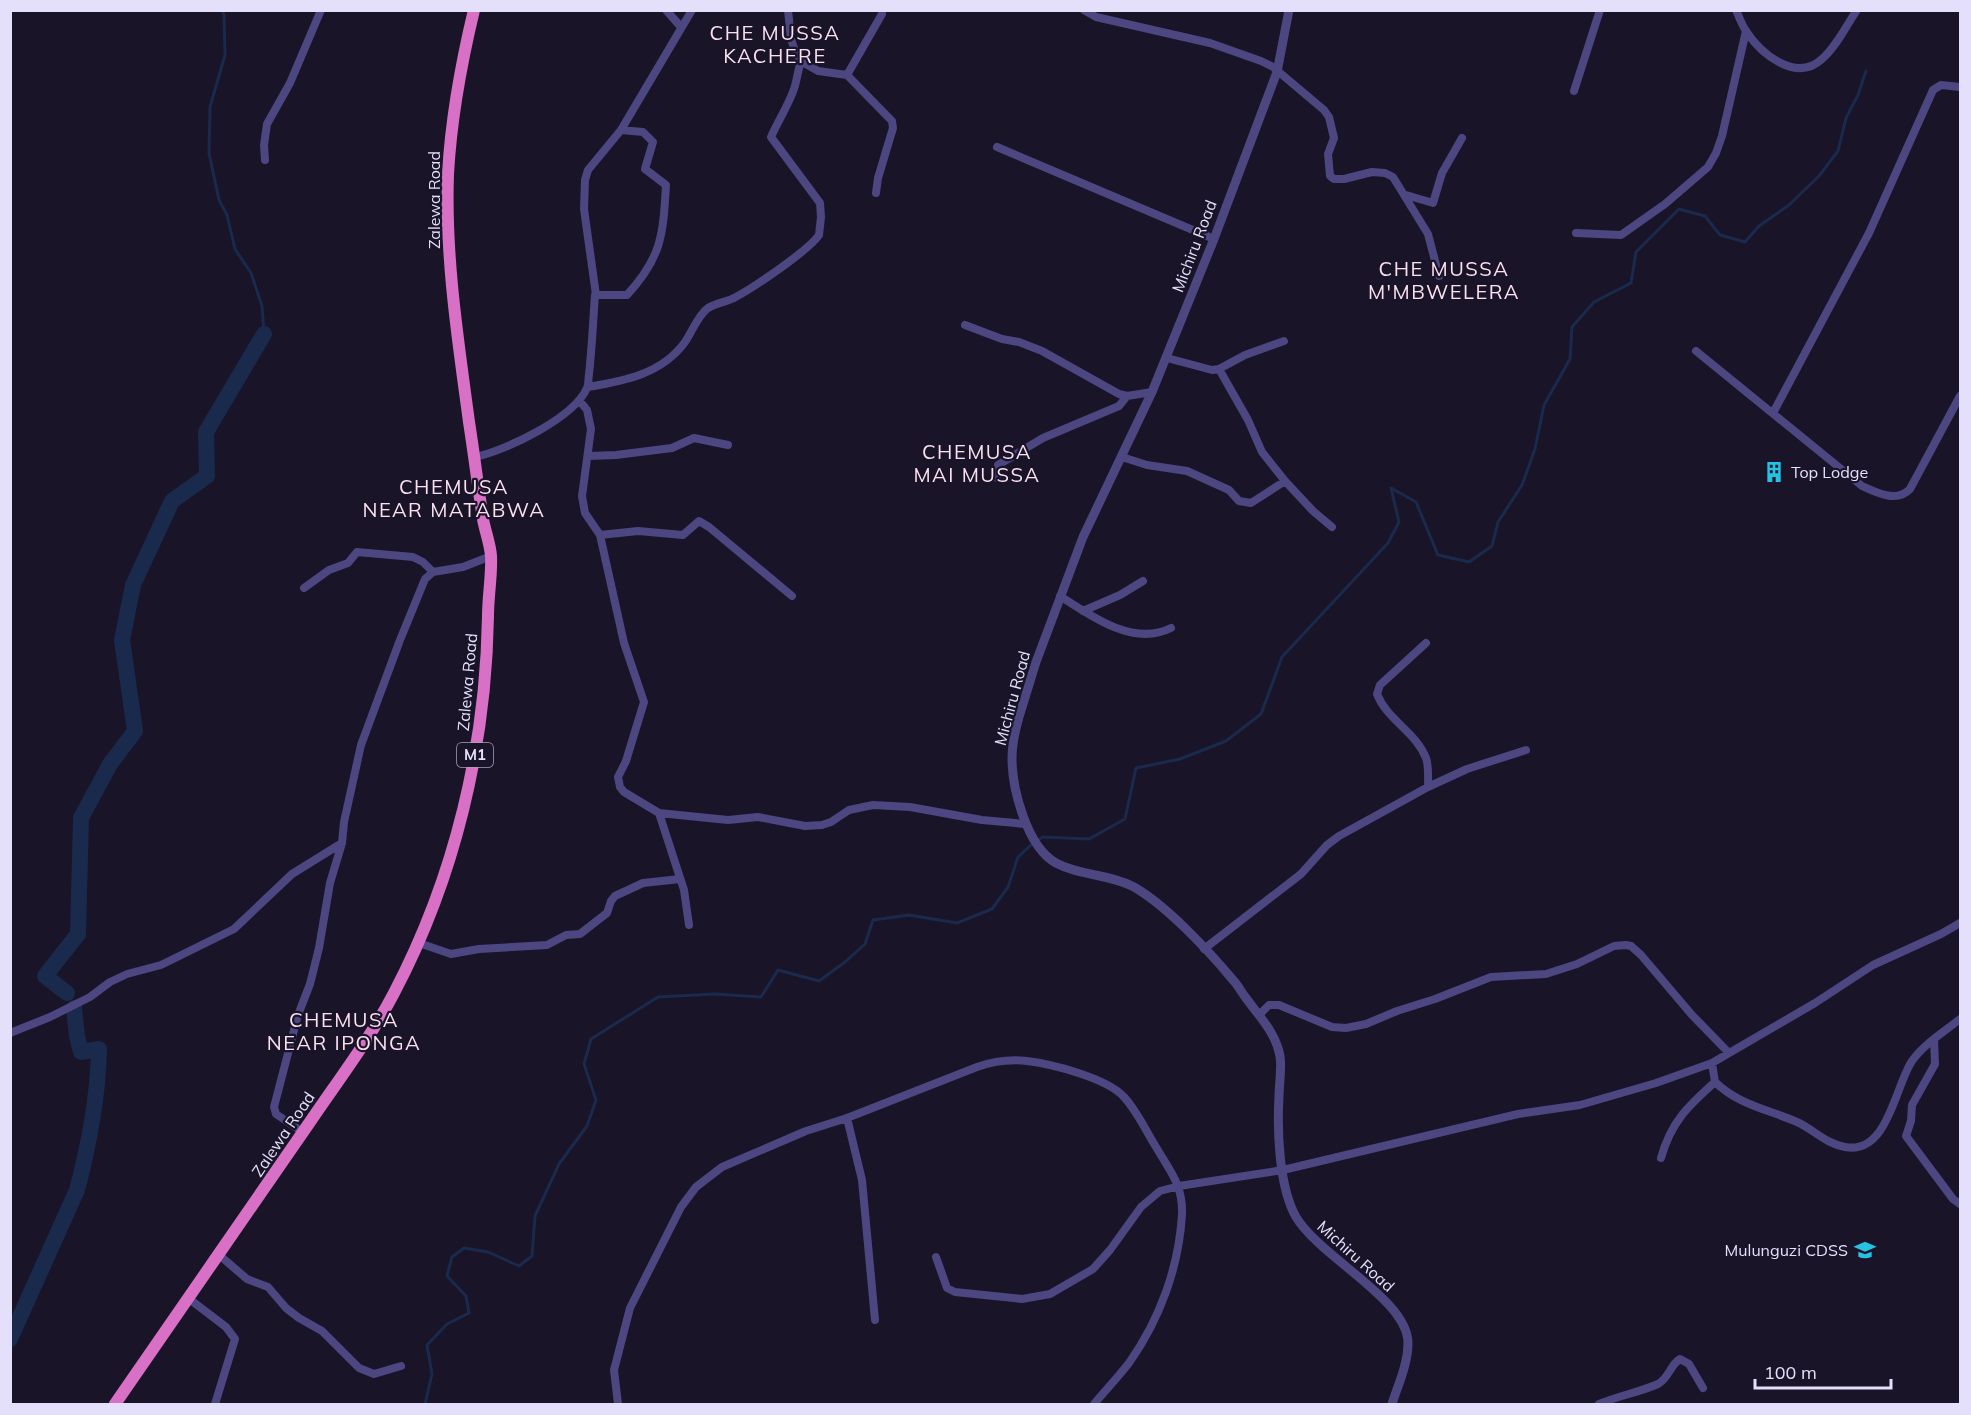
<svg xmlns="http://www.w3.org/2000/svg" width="1971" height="1415" font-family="Mulish,sans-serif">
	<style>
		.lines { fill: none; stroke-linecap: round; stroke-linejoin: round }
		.stream { stroke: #192a4d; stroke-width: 3 }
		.river { stroke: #192a4d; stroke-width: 16 }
		.minor { stroke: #4c4681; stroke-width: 8 }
		.tertiary { stroke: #4c4681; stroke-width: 9 }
		.trunk { stroke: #d870c6; stroke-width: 12 }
		.labels { text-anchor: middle; stroke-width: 4.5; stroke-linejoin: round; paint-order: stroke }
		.shield { fill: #191428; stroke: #a7a3bc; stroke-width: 1.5 }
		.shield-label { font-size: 15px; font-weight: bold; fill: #e4e0fb }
		.street-label { font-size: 16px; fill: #e4e0fb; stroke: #191428 }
		.poi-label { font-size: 16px; fill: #e4e0fb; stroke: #191428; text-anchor: start }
		.quarter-label { font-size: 20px; letter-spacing: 1.5px; fill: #fbe1f0; stroke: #191428 }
	</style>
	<rect width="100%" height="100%" fill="#191428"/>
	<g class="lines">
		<path class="stream" d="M 222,10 L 224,15 L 225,55 L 210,107 L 209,153 L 219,200 L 227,215 L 235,249 L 251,273 L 262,306 L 264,334
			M 1036,841 L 1043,837 L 1089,839 L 1125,819 L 1136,768 L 1180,759 L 1226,741 L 1261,714 L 1282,657 L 1388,543 L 1399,522 L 1391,488 L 1416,502 L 1438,555 L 1469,562 L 1492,546 L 1498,522 L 1522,485 L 1535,449 L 1544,405 L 1570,359 L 1572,327 L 1594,302 L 1631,283 L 1636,252 L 1679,209 L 1705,216 L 1720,235 L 1745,242 L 1759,226 L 1789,205 L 1819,176 L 1838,151 L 1846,118 L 1858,95 L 1866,71
			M 425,1404 L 432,1374 L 427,1345 L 447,1324 L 469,1313 L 466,1296 L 447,1276 L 452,1257 L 464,1248 L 488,1252 L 519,1266 L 532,1256 L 535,1216 L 559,1164 L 587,1126 L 596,1100 L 584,1064 L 591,1039 L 658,997 L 714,994 L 761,997 L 778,970 L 819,981 L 845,962 L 865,944 L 873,920 L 909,915 L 957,923 L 992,909 L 1008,887 L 1018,857 L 1031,845"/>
		<path class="river" d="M 67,993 L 45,976 L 78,934 L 81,818 L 110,764 L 135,731 L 122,640 L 133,585 L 172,501 L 207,476 L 206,432 L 264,334
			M 10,1339 L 77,1190 C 89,1145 98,1096 99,1049 L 81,1052 L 77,1036 L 74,1008"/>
		<path class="minor" d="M 666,10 L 681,27
			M 788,10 L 791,39 L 796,54 L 801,61 L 818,71 L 847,75 L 892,121 L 893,128 L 878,178 L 876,193
			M 1084,10 L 1096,17 L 1210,43 L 1261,61 L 1273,67 L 1324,110 L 1329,117 L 1334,138 L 1328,154 L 1330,176 L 1334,179 L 1344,179 L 1372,172 L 1385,173 L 1393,177 L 1428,234 L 1439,276
			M 1736,10 C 1739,17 1742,25 1746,31 C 1761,54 1796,83 1822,59 C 1836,47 1846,26 1857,10
			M 847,75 L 882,14
			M 1574,91 L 1600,10
			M 997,147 L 1214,239
			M 265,160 L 264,145 L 267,124 L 290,83 L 321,10
			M 1406,195 L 1433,203 L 1442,173 L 1462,138
			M 1576,233 L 1621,235 L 1665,204 L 1708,167 L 1716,153 L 1722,136 L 1746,31
			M 596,295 L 627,295 C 662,257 663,235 666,185 L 645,169 L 653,142 L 643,132 L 621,130
			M 965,325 L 1002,339 L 1019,342 L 1042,351 L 1119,394 L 1127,396 L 1152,392
			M 1696,351 L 1862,486 C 1877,493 1897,503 1910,489 L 1960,396
			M 1167,358 L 1212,370 L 1219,369 L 1245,355 L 1284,341
			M 1219,369 L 1248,420 L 1262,452 L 1285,481 L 1313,511 L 1332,527
			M 588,387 C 624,381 662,374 685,342 C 692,332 698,315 708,308 C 716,303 726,302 734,298 C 753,288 808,251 819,235 L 821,217 L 820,203 L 771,137 C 778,121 788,106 794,89 C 797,80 798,70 801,61
			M 579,400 L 587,410 L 591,429 L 582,496 L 585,513 L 600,535 L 624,643 L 644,702 L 626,761 L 618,777 L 620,787 L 624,792 L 659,813 L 728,820 L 758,817 L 805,826 L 822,825 L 831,822 L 849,810 L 873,805 L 910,807 L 982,820 L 1025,824
			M 1773,413 L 1869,233 L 1933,90 L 1941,85 L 1960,87
			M 588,456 L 616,455 L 672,448 L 694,438 L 728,445
			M 475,457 C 505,451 574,418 587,388 C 589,384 588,379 589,374 C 592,348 593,322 595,295 L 596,295 L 584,209 L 585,180 L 588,170 L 621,130 L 692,10
			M 1122,457 L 1147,465 L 1187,471 L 1229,490 L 1239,501 L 1251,503 L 1285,481
			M 997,478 L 998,465 L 1043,438 L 1119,406 L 1127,396
			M 600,535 L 638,531 L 683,535 L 699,521 L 709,527 L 792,596
			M 304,588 L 329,570 L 348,563 L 357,552 L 413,557 L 423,562 L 433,572
			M 1060,596 C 1091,616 1133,647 1171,628
			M 1083,611 L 1120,595 L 1143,581
			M 1426,643 L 1380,685 L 1377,694 C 1387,720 1416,732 1426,758 C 1429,767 1428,777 1428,787
			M 659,813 L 684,890 L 689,925
			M 419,943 L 451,954 L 479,949 L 547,945 L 566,935 L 580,934 L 607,913 L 611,901 L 615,896 L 643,883 L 680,879
			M 1204,949 L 1301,874 L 1327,845 L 1339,836 L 1428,787 L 1467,769 L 1526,750
			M 1260,1014 L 1269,1005 L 1279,1005 L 1332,1027 L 1346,1028 L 1366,1024 L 1397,1011 L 1435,999 L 1491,977 L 1546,974 L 1577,964 L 1614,946 L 1626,945 L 1631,946 L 1641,955 L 1692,1015 L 1729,1053
			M 10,1033 L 50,1017 L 90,997 L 110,982 L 127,974 L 161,965 L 234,929 L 292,874 L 342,843
			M 1934,1039 L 1935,1064 L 1912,1105 L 1911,1121 L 1906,1136 L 1953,1199 L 1960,1204
			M 1715,1082 C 1739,1105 1767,1109 1797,1122 C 1813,1129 1826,1144 1845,1147 C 1888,1155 1895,1086 1912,1061 C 1924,1044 1944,1032 1960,1019
			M 847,1118 L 862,1180 L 875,1320
			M 304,1133 L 276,1114 L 274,1107 L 298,1015 L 310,984 L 319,948 L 330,883 L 342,843 L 344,822 L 361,745 L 400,640 L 425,579 L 433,572 L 463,567 L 491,556
			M 1661,1158 C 1671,1122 1688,1106 1715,1082 L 1712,1063
			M 218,1254 L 247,1279 L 268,1287 L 286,1308 L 299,1318 L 322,1331 L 359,1368 L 374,1374 L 401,1366
			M 936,1257 L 947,1288 L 955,1292 L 1022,1299 L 1050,1294 L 1093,1269 L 1110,1250 L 1141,1207 L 1160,1191 L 1179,1186 L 1283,1170 L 1518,1114 L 1580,1105 L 1656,1083 L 1712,1063 L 1815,1003 L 1873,965 L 1941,934 L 1960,923
			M 188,1298 L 226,1327 L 235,1339 L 215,1404
			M 618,1404 L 614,1370 L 630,1308 L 681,1207 L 696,1187 L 722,1167 L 806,1131 L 847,1118 L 977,1067 C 994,1061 1010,1059 1027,1061 C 1052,1064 1107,1078 1124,1097 C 1137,1111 1146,1131 1156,1147 C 1170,1171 1183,1185 1182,1214 C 1179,1267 1160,1319 1129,1363 C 1118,1377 1105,1391 1094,1404
			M 1599,1404 C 1618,1396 1640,1392 1658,1384 C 1669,1378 1670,1365 1680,1359 L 1689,1364 L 1703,1388"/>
		<path class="tertiary" d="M 1289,10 L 1277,72 L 1214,239 L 1152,392 L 1083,537 L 1036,662 L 1019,717 C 1015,731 1012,744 1012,758 C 1012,789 1027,847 1056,863 C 1080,876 1110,874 1134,887 C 1167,906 1208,950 1233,980 C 1238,985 1241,992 1246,998 C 1259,1016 1276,1033 1280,1056 C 1282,1069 1279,1084 1279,1097 C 1277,1131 1279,1187 1296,1217 C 1320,1257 1408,1300 1408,1343 C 1408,1364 1398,1385 1392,1404"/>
		<path class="trunk" d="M 115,1404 C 180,1309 247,1214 312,1119 C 340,1078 371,1037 394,993 C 455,877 486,746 488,616 C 488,596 492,575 491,556 C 490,543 485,531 483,519 C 478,487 474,454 469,422 C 458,340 445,257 448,174 C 451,119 461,64 474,10"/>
	</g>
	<defs>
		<symbol id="building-bare" viewBox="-9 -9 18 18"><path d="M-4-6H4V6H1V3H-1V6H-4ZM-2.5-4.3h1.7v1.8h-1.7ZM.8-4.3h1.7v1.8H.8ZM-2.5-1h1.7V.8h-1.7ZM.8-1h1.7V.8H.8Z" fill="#25c2e1" stroke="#191428" stroke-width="2.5" paint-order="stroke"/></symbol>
		<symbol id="school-bare" viewBox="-9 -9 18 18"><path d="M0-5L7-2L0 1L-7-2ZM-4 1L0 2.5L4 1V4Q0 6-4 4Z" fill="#25c2e1" stroke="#191428" stroke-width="2.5" paint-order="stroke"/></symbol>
	</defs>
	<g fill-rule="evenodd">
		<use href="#building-bare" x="1759" y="457" width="30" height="30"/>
		<use href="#school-bare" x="1850" y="1235" width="30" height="30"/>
	</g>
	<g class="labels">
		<rect class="shield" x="457" y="743" width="36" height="24" rx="4.5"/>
		<g class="shield-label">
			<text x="475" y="760">M1</text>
		</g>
		<g class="street-label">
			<text transform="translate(434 200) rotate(-90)" y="6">Zalewa Road</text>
			<text transform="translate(1194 246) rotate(-69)" y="6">Michiru Road</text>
			<text transform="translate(467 682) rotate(-85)" y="6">Zalewa Road</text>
			<text transform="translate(1012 698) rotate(-75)" y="6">Michiru Road</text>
			<text transform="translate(283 1134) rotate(-56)" y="6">Zalewa Road</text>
			<text transform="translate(1356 1256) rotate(42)" y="6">Michiru Road</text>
		</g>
		<g class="poi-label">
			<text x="1791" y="478">Top Lodge</text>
			<text x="1848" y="1256" text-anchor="end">Mulunguzi CDSS</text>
		</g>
		<g class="quarter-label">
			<text x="775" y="40">CHE MUSSA<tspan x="775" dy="23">KACHERE</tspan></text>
			<text x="1444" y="276">CHE MUSSA<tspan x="1444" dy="23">M'MBWELERA</tspan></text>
			<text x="977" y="459">CHEMUSA<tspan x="977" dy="23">MAI MUSSA</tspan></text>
			<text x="454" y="494">CHEMUSA<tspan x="454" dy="23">NEAR MATABWA</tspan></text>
			<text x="344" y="1027">CHEMUSA<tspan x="344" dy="23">NEAR IPONGA</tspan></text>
		</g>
	</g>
	<rect width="1971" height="1415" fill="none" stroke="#e4e0fb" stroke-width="24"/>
	<path d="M1755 1379v9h136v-9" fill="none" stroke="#e4e0fb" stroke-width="3"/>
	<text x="1764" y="1379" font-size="18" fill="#e4e0fb" stroke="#191428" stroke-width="4.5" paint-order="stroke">100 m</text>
</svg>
